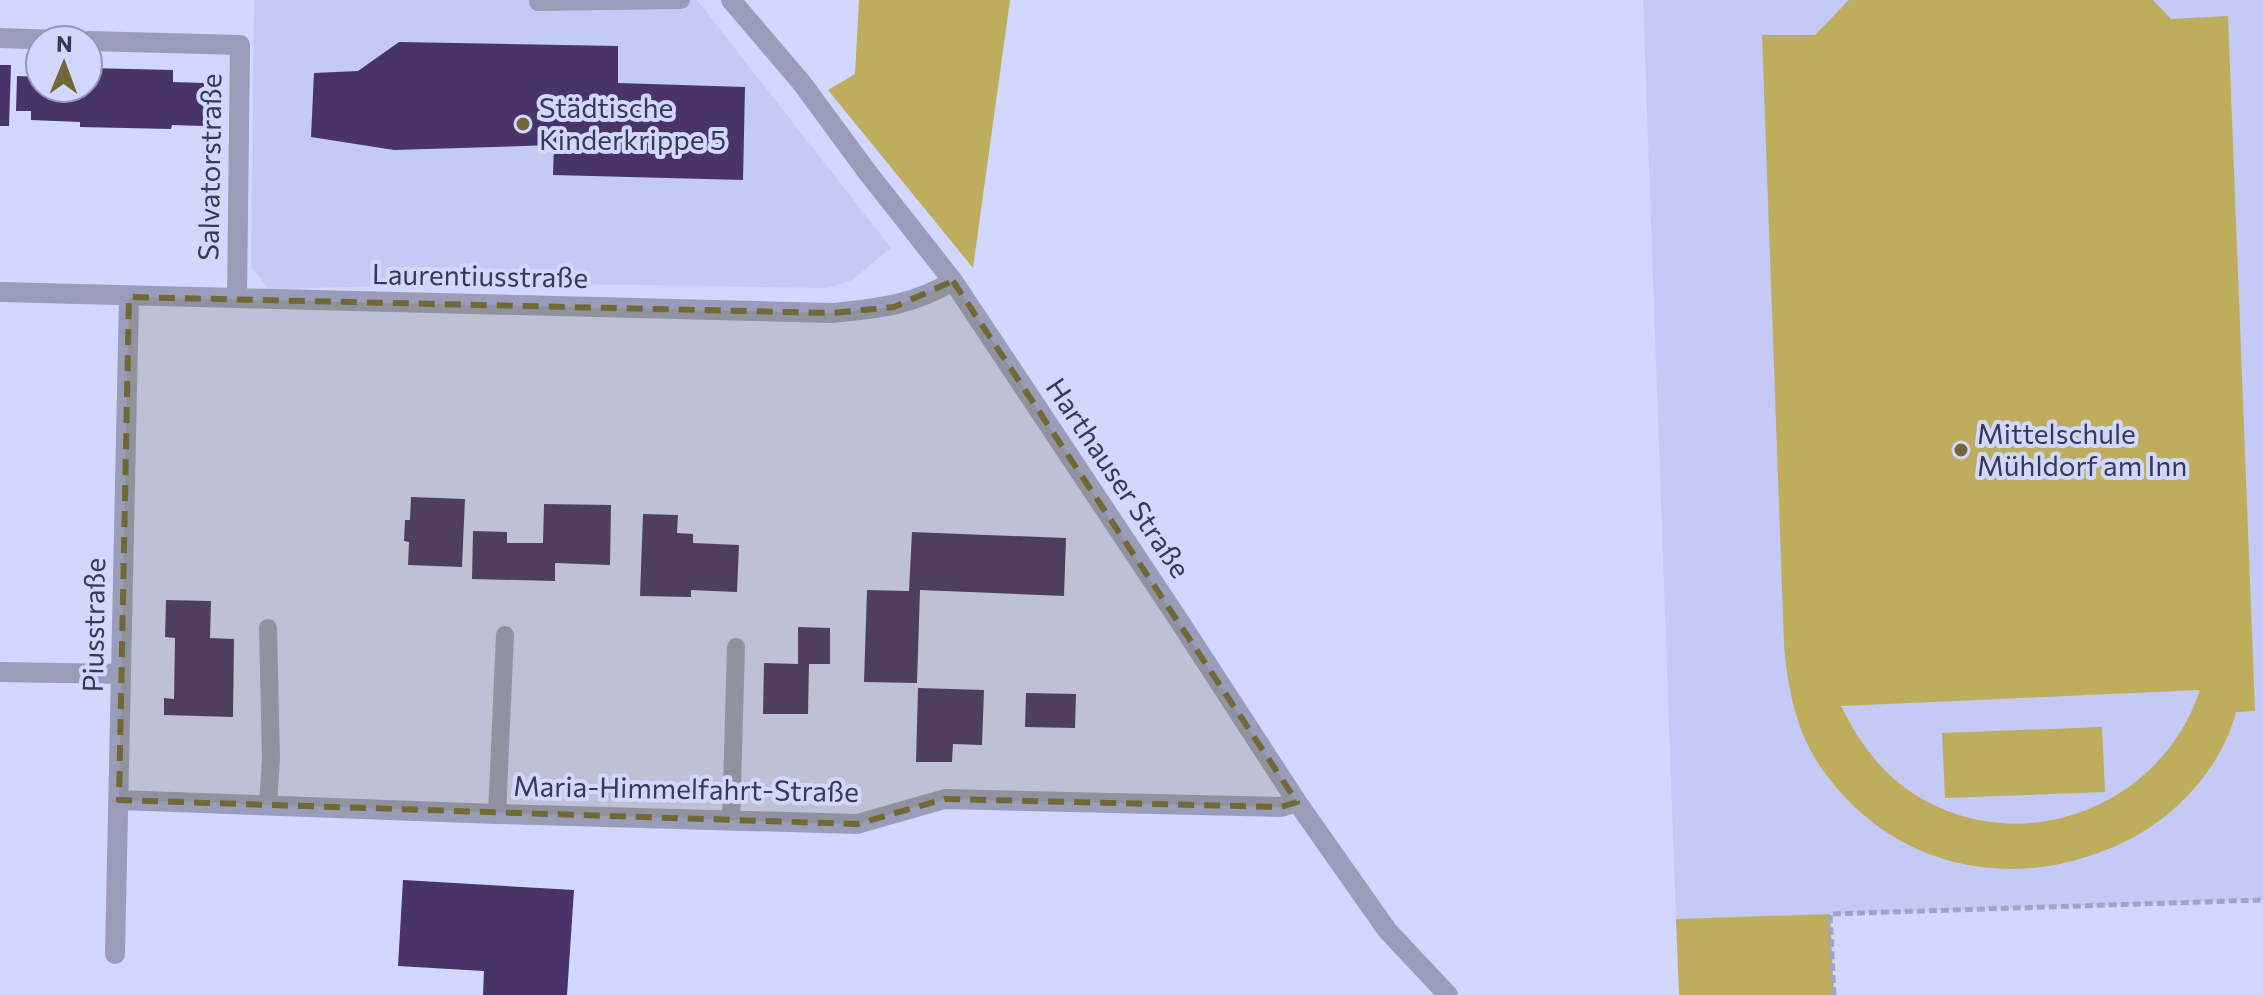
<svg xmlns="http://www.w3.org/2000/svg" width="2263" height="995" font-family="Commissioner,sans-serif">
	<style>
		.built { fill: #c4caf5 }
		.green { fill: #bdad5c; fill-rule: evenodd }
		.building { fill: #483469 }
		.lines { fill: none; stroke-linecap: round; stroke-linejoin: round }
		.path { stroke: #9fa5c7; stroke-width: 5; stroke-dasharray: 8 4; stroke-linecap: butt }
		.service { stroke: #999db9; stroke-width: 18 }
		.minor { stroke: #999db9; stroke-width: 20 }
		.marked { fill: #726835; fill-opacity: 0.2; stroke: #726835; stroke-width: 6; stroke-dasharray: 16 10; stroke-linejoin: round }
		.poi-dot { fill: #726835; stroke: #d1d7fe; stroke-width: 3 }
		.labels { text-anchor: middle; stroke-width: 8; stroke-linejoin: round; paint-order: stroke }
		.poi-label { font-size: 28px; fill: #373a54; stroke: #d1d7fe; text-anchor: start }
		.street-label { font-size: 28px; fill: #373a54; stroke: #d1d7fe }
	</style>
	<rect width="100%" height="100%" fill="#d1d7fe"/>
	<path class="built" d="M 254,0 L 697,0 L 891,248 L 852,280 L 827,288 L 508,283 L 269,289 L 251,267 Z
		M 1643,0 L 2263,0 L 2263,900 L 1676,919 Z"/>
	<path class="green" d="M 859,0 L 1010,0 L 973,268 L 828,90 L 855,74 Z
		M 1849,0 L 2153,0 L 2171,19 L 2228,16 L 2255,711 L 2236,712 C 2223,762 2185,807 2141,833 C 2026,899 1889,874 1816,760 C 1795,726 1787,683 1784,644 L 1762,35 L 1815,35 ZM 2200,690 C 2159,814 2006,866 1900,784 C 1874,763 1856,736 1841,706 Z
		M 2102,727 L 2105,792 L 1945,798 L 1942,733 Z
		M 1830,914 L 1834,995 L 1679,995 L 1676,919 Z"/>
	<path class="building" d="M 399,42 L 618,46 L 618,83 L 745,87 L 743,180 L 553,175 L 554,145 L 394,150 L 311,137 L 314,73 L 358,71 Z
		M 0,65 L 11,65 L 9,126 L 0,126 Z
		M 88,68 L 173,70 L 173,82 L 204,83 L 203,126 L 172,125 L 171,129 L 80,127 L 80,122 L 31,120 L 31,111 L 16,111 L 17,76 L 40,77 L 40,88 L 88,88 Z
		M 411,497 L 465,499 L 462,567 L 408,565 L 409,542 L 404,541 L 405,520 L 410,520 Z
		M 544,504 L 611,505 L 610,565 L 555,563 L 555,581 L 472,579 L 473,531 L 507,532 L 507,543 L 543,543 Z
		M 643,514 L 678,515 L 677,533 L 693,534 L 693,543 L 739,545 L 737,592 L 691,590 L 691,597 L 640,596 Z
		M 912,532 L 1066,538 L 1064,596 L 920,590 L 917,683 L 864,682 L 867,590 L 909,591 Z
		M 166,600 L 211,601 L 210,638 L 234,639 L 233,717 L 164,715 L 164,698 L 174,699 L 175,638 L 165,637 Z
		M 798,627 L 830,628 L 830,664 L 809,664 L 808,714 L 763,714 L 764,663 L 798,664 Z
		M 918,688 L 984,690 L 982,745 L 953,744 L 952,762 L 916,762 Z
		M 1026,693 L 1076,694 L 1075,728 L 1025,727 Z
		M 403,880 L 574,890 L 567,995 L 483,995 L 484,971 L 398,966 Z"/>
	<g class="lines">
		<path class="path" d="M 1834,995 L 1830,914 L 2263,900"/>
		<path class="service" d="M 538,2 L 681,0
			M 268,628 L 271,759 L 268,806
			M 497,814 L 505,635
			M 731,821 L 736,647"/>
		<path class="minor" d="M 731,0 L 801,82 L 868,173 L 953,281 L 1176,616 L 1297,802 L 1387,930 L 1448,995
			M 0,38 L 60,40
			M 88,41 L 240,45 L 237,298
			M 0,292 L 832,313 C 879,308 911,306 953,281
			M 0,672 L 121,674
			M 119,800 L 497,814 L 857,824 L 945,799 L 1281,807 L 1297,802
			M 115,954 L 129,297"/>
	</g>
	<path class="marked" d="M 953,281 L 1297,802 L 1281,807 L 945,799 L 857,824 L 119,800 L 129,297 L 832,313 L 894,307 Z"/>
	<g class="poi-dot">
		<circle cx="523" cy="124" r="8"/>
		<circle cx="1961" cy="450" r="8"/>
	</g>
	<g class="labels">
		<g class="poi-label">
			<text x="539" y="118">Städtische<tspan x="539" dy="32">Kinderkrippe 5</tspan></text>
			<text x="1977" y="444">Mittelschule<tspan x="1977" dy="32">Mühldorf am Inn</tspan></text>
		</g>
		<g class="street-label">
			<text transform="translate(210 167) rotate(-89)" y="10">Salvatorstraße</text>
			<text transform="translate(480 276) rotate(1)" y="10">Laurentiusstraße</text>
			<text transform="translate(1118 478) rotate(56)" y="10">Harthauser Straße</text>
			<text transform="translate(94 625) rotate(-89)" y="10">Piusstraße</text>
			<text transform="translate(686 789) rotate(1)" y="10">Maria-Himmelfahrt-Straße</text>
		</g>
	</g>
	<g transform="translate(64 64) rotate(1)"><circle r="38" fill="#d1d7fe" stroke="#9398ba" stroke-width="2"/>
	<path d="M0-6L14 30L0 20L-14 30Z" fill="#726835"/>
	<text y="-12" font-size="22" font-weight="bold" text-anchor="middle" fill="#373a54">N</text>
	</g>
</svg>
